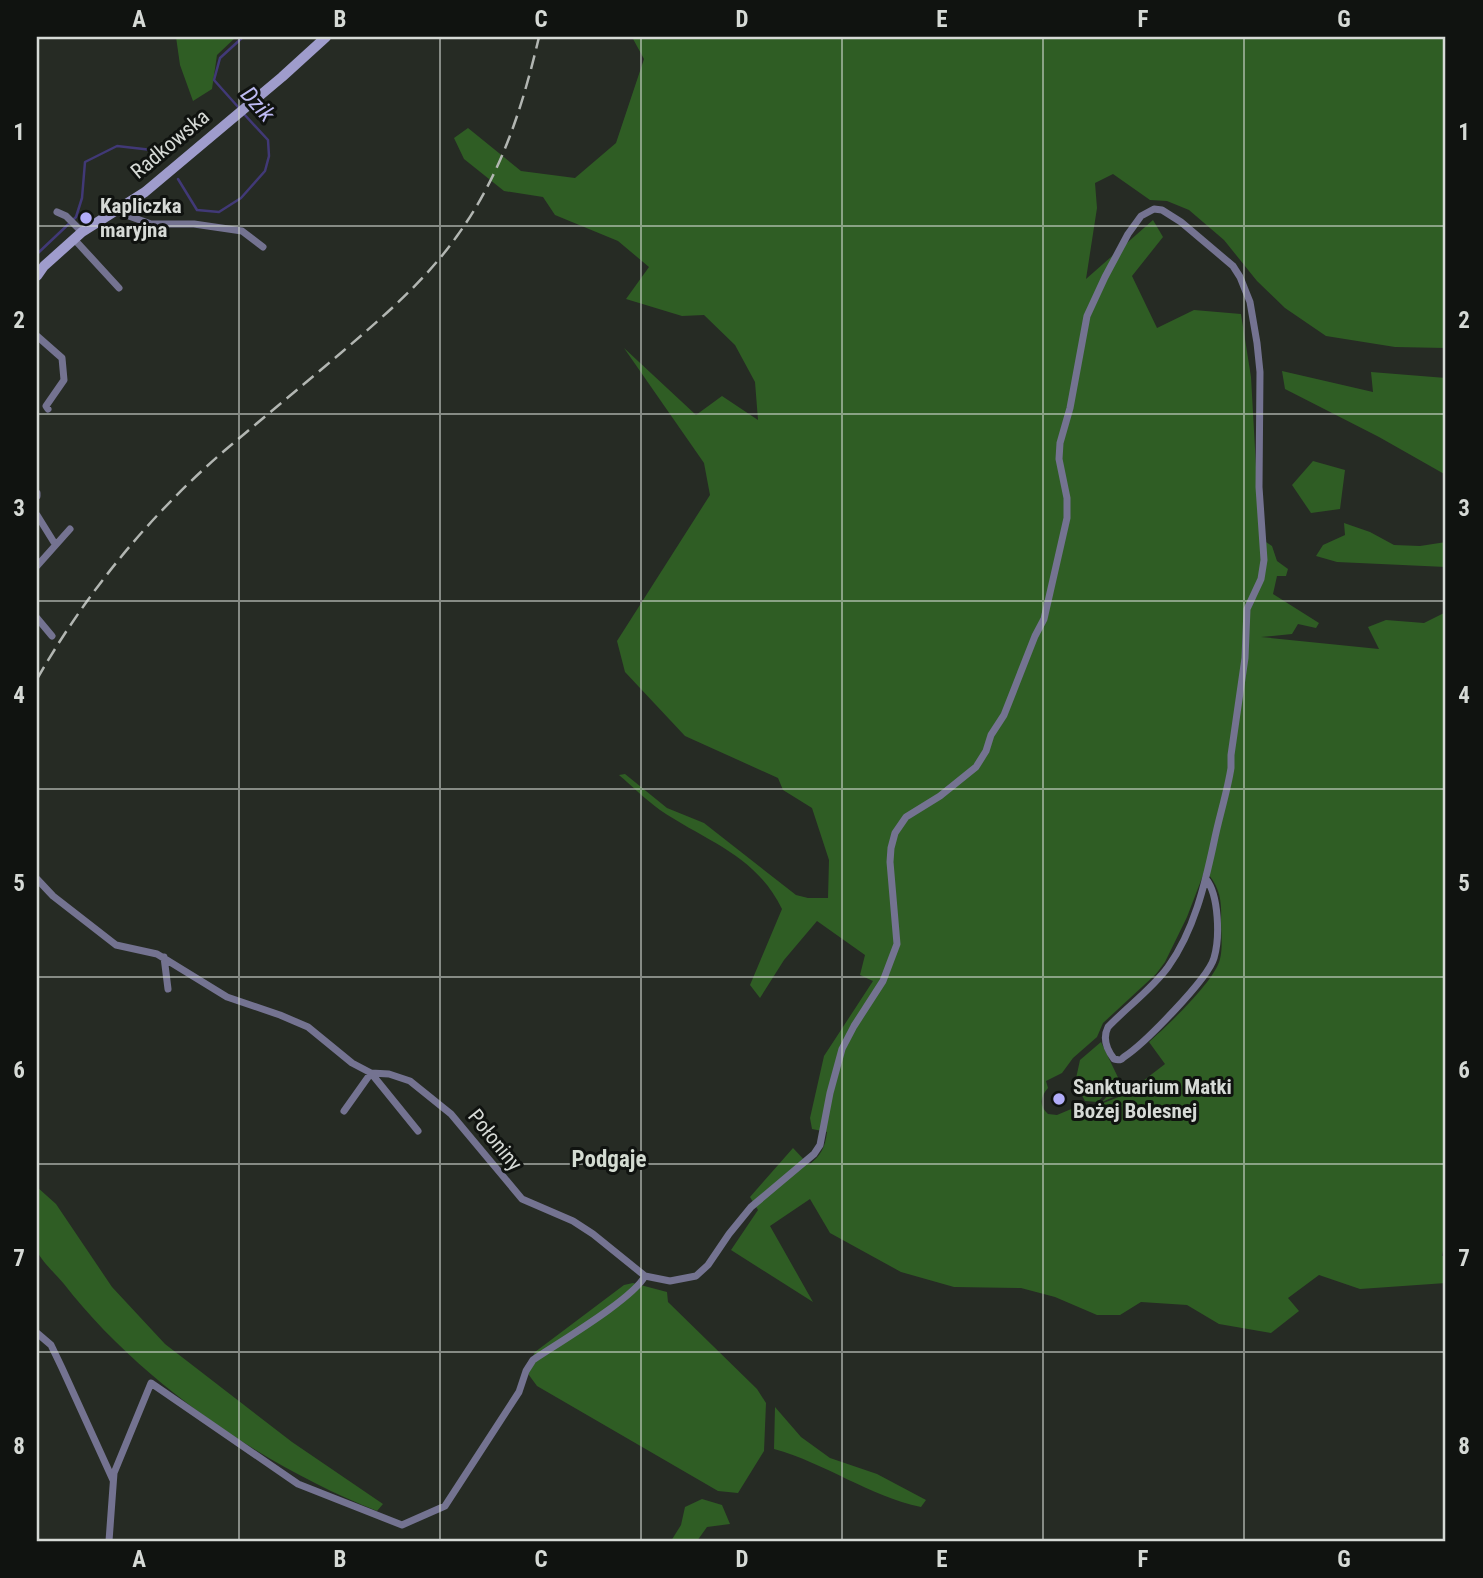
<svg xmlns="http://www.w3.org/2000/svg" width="1483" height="1578" font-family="'Roboto Condensed',sans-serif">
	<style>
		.green { fill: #2f5d24; fill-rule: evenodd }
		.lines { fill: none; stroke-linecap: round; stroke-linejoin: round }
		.stream { stroke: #413977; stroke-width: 2.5 }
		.street { stroke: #747391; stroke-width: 7 }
		.secondary { stroke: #9f9ccc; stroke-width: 10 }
		.rail { stroke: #b2b6b2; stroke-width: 2.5; stroke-dasharray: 14 7; stroke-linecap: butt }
		.grid { fill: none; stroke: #d6dad6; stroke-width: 2; stroke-opacity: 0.55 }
		.poi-dot { fill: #b2adf9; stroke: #101310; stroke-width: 2.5 }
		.labels { text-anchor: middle; stroke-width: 6; stroke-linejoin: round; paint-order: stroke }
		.street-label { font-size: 21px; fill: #d6dad6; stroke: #101310 }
		.poi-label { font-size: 21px; font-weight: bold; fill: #d6dad6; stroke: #101310; text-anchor: start }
		.water-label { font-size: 23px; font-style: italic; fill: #bdbaf2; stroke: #101310 }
		.neighbourhood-label { font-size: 23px; font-weight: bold; fill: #d3dbd1; stroke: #101310 }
		.neatline { fill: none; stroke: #d6dad6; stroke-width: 2.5 }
		.grid-label { font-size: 23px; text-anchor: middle; font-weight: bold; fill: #d6dad6 }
	</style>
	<rect width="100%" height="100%" fill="#262b24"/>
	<path class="green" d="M 176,37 L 236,37 L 217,55 L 212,89 L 193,101 L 180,65 Z
		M 632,37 L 1446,37 L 1446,348 L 1395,347 L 1326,336 L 1285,308 L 1257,281 L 1224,240 L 1189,210 L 1167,201 L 1150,200 L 1113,174 L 1095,183 L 1097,208 L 1086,279 L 1153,220 L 1163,237 L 1132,276 L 1157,328 L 1194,310 L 1241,314 L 1251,377 L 1260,538 L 1272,546 L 1277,561 L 1288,569 L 1286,576 L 1277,576 L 1273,594 L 1319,623 L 1316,628 L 1298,624 L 1292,634 L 1261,637 L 1379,649 L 1368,627 L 1386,620 L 1424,623 L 1446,612 L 1446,1236 L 1442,1256 L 1446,1255 L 1446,1283 L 1360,1289 L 1319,1275 L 1288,1298 L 1299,1311 L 1271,1333 L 1219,1324 L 1187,1305 L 1141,1302 L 1120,1315 L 1097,1315 L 1055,1297 L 1021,1288 L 954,1287 L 901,1272 L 830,1233 L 810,1199 L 770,1226 L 813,1302 L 731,1250 L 758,1210 L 750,1197 L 793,1148 L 809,1165 C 821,1155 825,1148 827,1132 L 812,1129 L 810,1118 L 824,1056 L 873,981 L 860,975 L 865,955 L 817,921 L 784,960 L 760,998 L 750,985 L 782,909 C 755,854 707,842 660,810 C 646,800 632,786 619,775 L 625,774 L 667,808 L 704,823 L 796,895 L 808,898 L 828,898 L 829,860 L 812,808 L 783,790 L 778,778 L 685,736 L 625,672 L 617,641 L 710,495 L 704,463 L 624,348 L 696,415 L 722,396 L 758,420 L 755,382 L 735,345 L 704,315 L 682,316 L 626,299 L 649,267 L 618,241 L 555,215 L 543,197 L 504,191 L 464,159 L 454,138 L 468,128 L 521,171 L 575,178 L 616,143 L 644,59 ZM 1205,870 C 1219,886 1222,898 1221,920 C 1221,932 1223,947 1220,959 C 1215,981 1167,1026 1149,1042 L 1165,1064 L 1126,1094 L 1091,1108 L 1076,1107 L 1057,1115 L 1048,1114 C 1039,1106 1040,1097 1048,1088 L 1046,1081 L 1062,1073 L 1073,1058 L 1097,1037 L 1103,1023 L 1156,974 L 1165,962 L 1187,917 Z
		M 1282,371 L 1373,392 L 1371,372 L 1446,378 L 1446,475 L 1379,437 L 1285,389 Z
		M 1313,461 L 1345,470 L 1340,509 L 1311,513 L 1292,485 Z
		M 1344,523 L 1370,532 L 1394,545 L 1420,546 L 1446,542 L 1446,567 L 1337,562 L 1316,556 L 1323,545 L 1345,535 Z
		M 1101,1042 L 1125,1092 L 1102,1102 L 1108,1095 L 1107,1093 L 1097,1102 L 1085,1101 L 1075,1083 L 1080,1060 Z
		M 37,1187 L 56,1204 L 112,1287 L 165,1344 L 292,1442 L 383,1504 L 377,1511 C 263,1466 139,1381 64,1284 C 56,1274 42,1262 37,1251 C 33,1241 37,1200 37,1187 Z
		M 633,1283 L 667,1292 L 668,1302 L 757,1389 L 766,1403 L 764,1451 L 738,1493 L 718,1491 L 537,1386 L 526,1371 L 535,1352 L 624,1285 Z
		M 775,1407 L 801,1437 L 830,1458 L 877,1474 L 926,1500 L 921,1507 C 869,1496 825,1463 774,1449 Z
		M 702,1499 L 722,1505 L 730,1524 L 707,1527 L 697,1541 L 671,1541 L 681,1525 L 685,1507 Z"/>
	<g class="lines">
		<path class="stream" d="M 239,108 L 214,80 L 220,58 L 243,37
			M 178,179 L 197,210 L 219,212 L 241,198 L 265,171 L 269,156 L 268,140 L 243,113
			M 37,254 L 76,217 L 82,198 L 85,162 L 117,146 L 152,150 L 164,157"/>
		<path class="street" d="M 115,211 L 151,224 L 194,224 L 242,231 L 263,247
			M 57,212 L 66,216 L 82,232
			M 74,239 L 119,288
			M 37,336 L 62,358 L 64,380 L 46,406 L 48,409
			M 37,496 L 37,493
			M 37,515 L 55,544
			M 37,566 L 70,529
			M 37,618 L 52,636
			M 37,879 L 53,896 L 116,945 L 157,954 L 227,997 L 280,1015 L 308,1027 L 352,1063 L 371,1073 L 389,1074 L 410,1081 L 451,1114 L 522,1199 L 573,1221 L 593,1234 L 645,1276 L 670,1281 L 696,1276 L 708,1265 L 729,1234 L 751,1207 L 814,1154 L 820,1145 L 830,1093 L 842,1049 L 854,1026 L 883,981 L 897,944 L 890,862 L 891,848 L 895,833 L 906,817 L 940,796 L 976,767 L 986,751 L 991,735 L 1004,715 L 1035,636 L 1044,619 L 1067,518 L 1067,498 L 1059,459 L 1060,443 L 1070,408 L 1087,316 L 1105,277 L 1128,234 L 1141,216 L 1154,209 L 1162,210 L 1181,222 L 1233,266 L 1240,277 L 1250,302 L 1257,343 L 1260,372 L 1259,487 L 1264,560 L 1261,579 L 1247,609 L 1245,658 L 1231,755 L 1231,768 C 1227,793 1219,817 1214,842 C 1205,884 1194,931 1168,967 C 1152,989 1127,1007 1108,1027 C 1102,1039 1107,1050 1114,1059 C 1120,1060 1120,1061 1124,1057 C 1144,1044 1208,979 1214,958 C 1220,938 1219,895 1206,879
			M 164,957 L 168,989
			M 344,1111 L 371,1073 L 418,1131
			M 37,1333 L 51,1345 L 62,1368 L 113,1480
			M 109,1541 L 114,1473 L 151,1383 L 298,1484 L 402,1525 L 445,1506 L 519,1392 L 526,1371 L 533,1360 C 558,1343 633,1299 645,1276"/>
		<path class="secondary" d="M 37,276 L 44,266 L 82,232 L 145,192 L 282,77 L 326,37"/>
		<path class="rail" d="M 37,679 C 87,592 149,516 224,451 C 263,418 303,385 342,352 C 384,316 425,281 457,236 C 501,175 522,109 539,37"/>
	</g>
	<path class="grid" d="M 239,37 L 239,1541M 440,37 L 440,1541M 641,37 L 641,1541M 842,37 L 842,1541M 1043,37 L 1043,1541M 1244,37 L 1244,1541M 37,226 L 1446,226M 37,414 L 1446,414M 37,601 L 1446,601M 37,789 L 1446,789M 37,977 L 1446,977M 37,1164 L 1446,1164M 37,1352 L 1446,1352"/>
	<g class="poi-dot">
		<circle cx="86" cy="218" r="7"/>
		<circle cx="1059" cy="1099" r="7"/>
	</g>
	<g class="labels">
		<g class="street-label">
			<text transform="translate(170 144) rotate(-40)" y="7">Radkowska</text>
			<text transform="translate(495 1140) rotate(51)" y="7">Połoniny</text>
		</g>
		<g class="poi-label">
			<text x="100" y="213">Kapliczka<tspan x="100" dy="24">maryjna</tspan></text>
			<text x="1073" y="1094">Sanktuarium Matki<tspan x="1073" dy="24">Bożej Bolesnej</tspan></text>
		</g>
		<g class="water-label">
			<text transform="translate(258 104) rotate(48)" y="8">Dzik</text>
		</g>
		<g class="neighbourhood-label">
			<text x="609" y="1167">Podgaje</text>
		</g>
	</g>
	<rect width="1483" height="1578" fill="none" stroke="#101310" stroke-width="77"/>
	<rect x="38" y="38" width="1406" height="1502" class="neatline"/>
	<g class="grid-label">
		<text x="139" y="27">A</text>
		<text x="340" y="27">B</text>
		<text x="541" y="27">C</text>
		<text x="742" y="27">D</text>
		<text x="942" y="27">E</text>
		<text x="1143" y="27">F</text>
		<text x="1344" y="27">G</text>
		<text x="19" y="140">1</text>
		<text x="1464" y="140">1</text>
		<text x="19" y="328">2</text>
		<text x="1464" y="328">2</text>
		<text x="19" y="516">3</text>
		<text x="1464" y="516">3</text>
		<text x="19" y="703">4</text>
		<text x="1464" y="703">4</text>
		<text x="19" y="891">5</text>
		<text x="1464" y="891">5</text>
		<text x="19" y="1078">6</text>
		<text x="1464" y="1078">6</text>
		<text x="19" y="1266">7</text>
		<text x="1464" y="1266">7</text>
		<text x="19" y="1454">8</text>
		<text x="1464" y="1454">8</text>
		<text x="139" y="1567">A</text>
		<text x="340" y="1567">B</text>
		<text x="541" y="1567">C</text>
		<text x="742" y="1567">D</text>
		<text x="942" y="1567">E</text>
		<text x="1143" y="1567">F</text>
		<text x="1344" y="1567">G</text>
	</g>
</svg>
